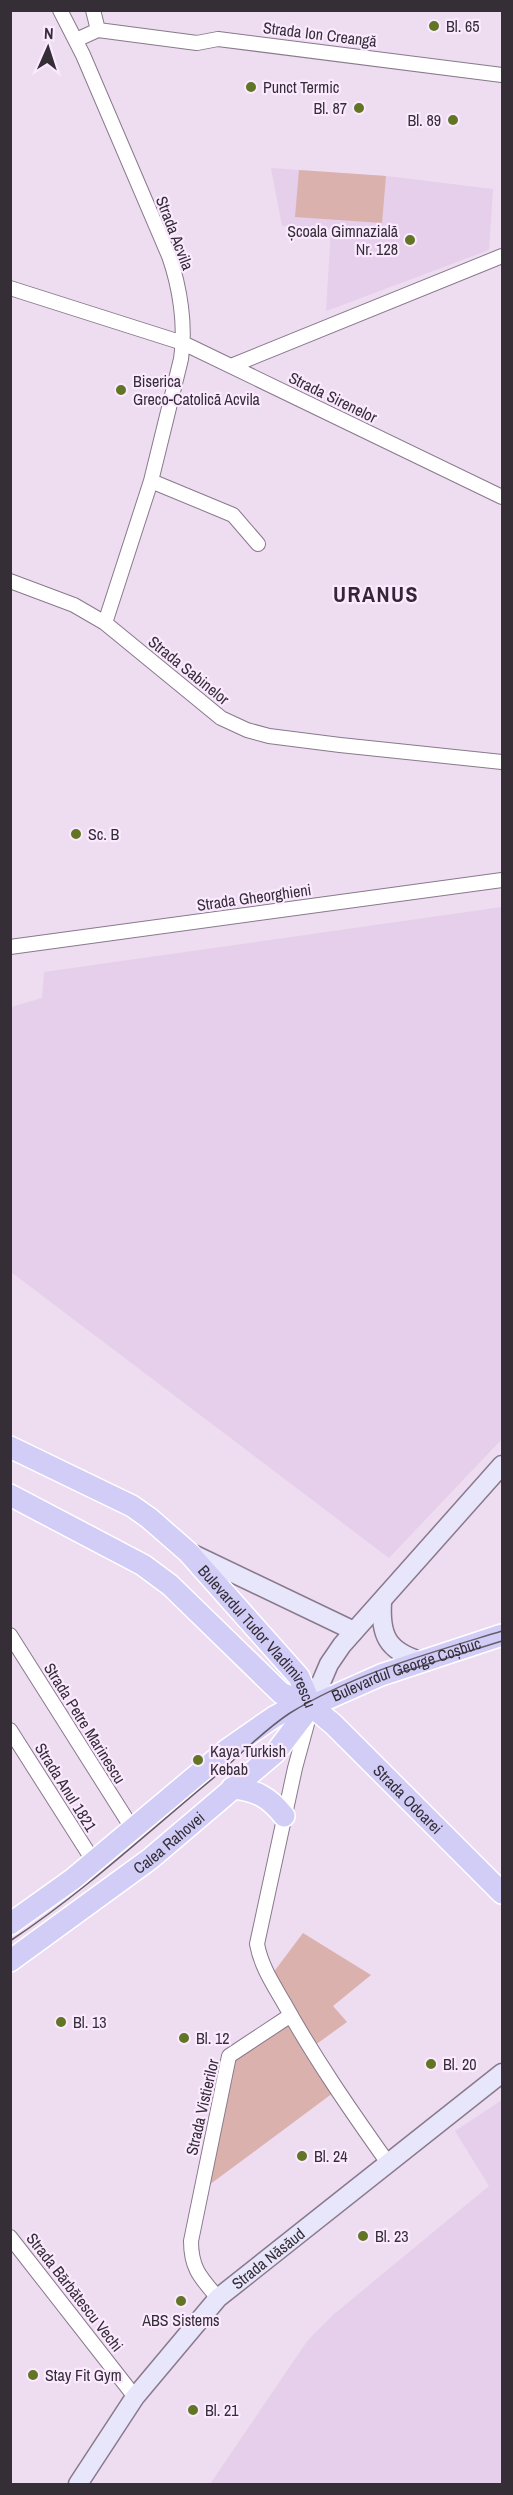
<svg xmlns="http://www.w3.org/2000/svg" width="513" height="2495" font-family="'Archivo Narrow',sans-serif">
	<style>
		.built { fill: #e5cfea }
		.green { fill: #dab1ad }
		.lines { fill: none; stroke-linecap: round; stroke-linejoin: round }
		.street-casing { stroke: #89798c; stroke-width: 16 }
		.secondary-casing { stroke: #89798c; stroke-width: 21 }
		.primary-casing { stroke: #fff; stroke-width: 24 }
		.street { stroke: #fff; stroke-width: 14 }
		.secondary { stroke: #e8e6fb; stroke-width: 18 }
		.primary { stroke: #d1cdf7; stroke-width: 21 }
		.tram { stroke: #675d69; stroke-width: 1.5 }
		.poi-dot { fill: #617525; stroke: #fbe9ff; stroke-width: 2 }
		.labels { text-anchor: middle; stroke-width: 4.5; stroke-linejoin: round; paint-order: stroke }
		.poi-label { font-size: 16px; fill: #352e37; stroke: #fbe9ff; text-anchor: start }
		.street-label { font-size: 16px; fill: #352e37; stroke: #fbe9ff }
		.district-label { font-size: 22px; font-weight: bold; letter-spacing: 1.5px; fill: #342637; stroke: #fbe9ff }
	</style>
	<rect width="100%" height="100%" fill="#eedcf1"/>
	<path class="built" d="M 271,168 L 386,176 L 493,189 L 489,250 L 326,311 L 331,230 L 282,226 Z
		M 502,907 L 502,1439 L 389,1558 L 11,1272 L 11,1007 L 42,998 L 44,972 Z
		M 502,2100 L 502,2484 L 210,2484 L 308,2340 L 333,2315 L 489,2186 L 455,2131 Z"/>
	<path class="green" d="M 299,170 L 386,176 L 382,223 L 295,217 Z
		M 303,1933 L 371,1975 L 333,2006 L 347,2022 L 311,2048 L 337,2090 L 201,2191 L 229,2056 L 290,2015 L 270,1977 Z"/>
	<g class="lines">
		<defs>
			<path id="street" d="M 60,10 L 83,55 L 169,256 C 180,287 186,326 181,359 L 151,481 L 105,623
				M 93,10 L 98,30
				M 76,40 L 98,30 L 197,43 L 218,39 L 502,75
				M 10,288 L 183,343 L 502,497
				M 231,366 L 502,256
				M 151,481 L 233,515 L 258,544
				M 10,581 L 74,605 L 105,623 L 221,718 L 247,730 L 269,736 L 340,745 L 502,762
				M 10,947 L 502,880
				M 10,1635 L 132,1828
				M 310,1713 L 295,1768 L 257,1944 C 261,1966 273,1984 284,2003 C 315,2059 351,2111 388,2163
				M 10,1730 L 94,1862
				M 10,2237 L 135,2397
				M 218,2298 C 201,2278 191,2269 191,2241 L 229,2056 L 291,2015"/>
			<g id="secondary">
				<path d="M 191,1553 L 354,1631"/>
				<path d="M 382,1602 C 380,1635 387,1651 421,1661"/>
				<path d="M 311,1706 L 329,1664 L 342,1645 L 502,1465"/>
				<path id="s1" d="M 78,2484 L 135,2397 L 218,2298 L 502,2073"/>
			</g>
			<g id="primary">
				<path id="s2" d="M 10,1447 L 132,1506 L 149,1518 L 188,1552 L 299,1677 L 311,1706"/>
				<path id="s3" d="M 10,1495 L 143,1565 L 170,1585 L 281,1693 L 311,1706 L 333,1724 L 502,1893"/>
				<path d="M 232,1788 C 256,1790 269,1797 284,1816"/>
				<path id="s4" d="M 10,1924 L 73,1879 L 228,1749 L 274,1717 L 289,1709 L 311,1706 L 381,1675 L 502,1635"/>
				<path id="s5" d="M 10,1961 L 150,1859 L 276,1752 L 311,1706"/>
			</g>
		</defs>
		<use href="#street" class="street-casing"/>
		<use href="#secondary" class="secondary-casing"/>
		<use href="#primary" class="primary-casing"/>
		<use href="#street" class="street"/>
		<use href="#secondary" class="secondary"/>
		<use href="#primary" class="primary"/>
		<path class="tram" d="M 399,1673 L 502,1641
			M 10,1941 C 84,1892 149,1831 217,1775 C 241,1754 264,1730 290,1713 C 355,1673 430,1653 502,1631"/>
	</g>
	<g class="poi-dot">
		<circle cx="434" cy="26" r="6"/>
		<circle cx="251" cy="87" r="6"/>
		<circle cx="359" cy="108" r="6"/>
		<circle cx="453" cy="120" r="6"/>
		<circle cx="410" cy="240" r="6"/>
		<circle cx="121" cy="390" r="6"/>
		<circle cx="76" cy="834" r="6"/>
		<circle cx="198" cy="1760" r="6"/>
		<circle cx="61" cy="2022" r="6"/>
		<circle cx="184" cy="2038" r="6"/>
		<circle cx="431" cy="2064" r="6"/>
		<circle cx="302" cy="2156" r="6"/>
		<circle cx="363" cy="2236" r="6"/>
		<circle cx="181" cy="2301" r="6"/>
		<circle cx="33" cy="2375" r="6"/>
		<circle cx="193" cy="2410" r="6"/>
	</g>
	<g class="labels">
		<g class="poi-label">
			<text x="446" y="32">Bl. 65</text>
			<text x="263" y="93">Punct Termic</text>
			<text x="347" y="114" text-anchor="end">Bl. 87</text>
			<text x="441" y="126" text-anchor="end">Bl. 89</text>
			<text x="398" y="237" text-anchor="end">Școala Gimnazială<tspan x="398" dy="18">Nr. 128</tspan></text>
			<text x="133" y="387">Biserica<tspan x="133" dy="18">Greco-Catolică Acvila</tspan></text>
			<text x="88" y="840">Sc. B</text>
			<text x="210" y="1757">Kaya Turkish<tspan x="210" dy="18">Kebab</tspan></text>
			<text x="73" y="2028">Bl. 13</text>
			<text x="196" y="2044">Bl. 12</text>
			<text x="443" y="2070">Bl. 20</text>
			<text x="314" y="2162">Bl. 24</text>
			<text x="375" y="2242">Bl. 23</text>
			<text x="181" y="2326" text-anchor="middle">ABS Sistems</text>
			<text x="45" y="2381">Stay Fit Gym</text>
			<text x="205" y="2416">Bl. 21</text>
		</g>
		<g class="street-label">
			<text transform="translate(320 34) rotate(7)" y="6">Strada Ion Creangă</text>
			<text transform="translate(175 233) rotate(69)" y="6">Strada Acvila</text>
			<text transform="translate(333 397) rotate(26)" y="6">Strada Sirenelor</text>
			<text transform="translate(189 670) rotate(39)" y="6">Strada Sabinelor</text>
			<text transform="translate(254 897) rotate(-8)" y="6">Strada Gheorghieni</text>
			<text dy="6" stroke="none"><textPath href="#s2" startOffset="318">Bulevardul Tudor Vladimirescu</textPath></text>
			<text dy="6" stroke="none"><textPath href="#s4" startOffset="477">Bulevardul George Coșbuc</textPath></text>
			<text transform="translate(85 1723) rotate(58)" y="6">Strada Petre Marinescu</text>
			<text transform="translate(66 1787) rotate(58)" y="6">Strada Anul 1821</text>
			<text dy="6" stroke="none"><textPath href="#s3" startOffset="506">Strada Odoarei</textPath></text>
			<text dy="6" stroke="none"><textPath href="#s5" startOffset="198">Calea Rahovei</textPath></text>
			<text transform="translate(202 2107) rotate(-77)" y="6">Strada Vistierilor</text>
			<text dy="6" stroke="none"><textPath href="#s1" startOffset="297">Strada Năsăud</textPath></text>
			<text transform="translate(75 2292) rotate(52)" y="6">Strada Bărbătescu Vechi</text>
		</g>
		<g class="district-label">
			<text x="376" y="602">URANUS</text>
		</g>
	</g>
	<rect width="513" height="2495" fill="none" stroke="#352e37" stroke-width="24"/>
	<g transform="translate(48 48) rotate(3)" stroke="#fbe9ff" stroke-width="4.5" paint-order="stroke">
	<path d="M0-4.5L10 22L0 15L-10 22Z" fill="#352e37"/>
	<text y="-9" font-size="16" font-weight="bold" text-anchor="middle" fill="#352e37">N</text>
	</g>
</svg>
